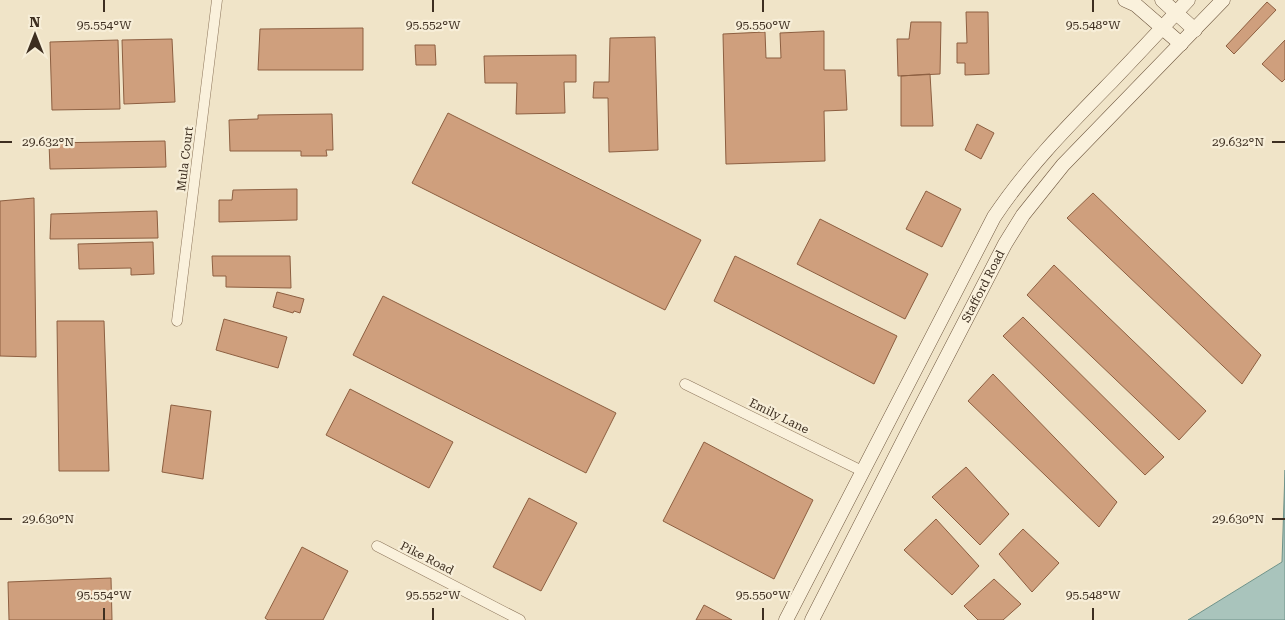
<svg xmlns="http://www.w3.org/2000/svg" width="1285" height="620" font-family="'Roboto Serif',serif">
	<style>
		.water { fill: #a9c4bc; stroke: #6f938a }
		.building { fill: #cf9f7d; stroke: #8d5f41 }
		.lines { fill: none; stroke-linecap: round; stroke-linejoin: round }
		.street-casing { stroke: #8d765c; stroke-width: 11 }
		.secondary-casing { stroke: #6f573f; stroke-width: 15 }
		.street { stroke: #faf1dc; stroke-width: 10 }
		.secondary { stroke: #faf1dc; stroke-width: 14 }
		.ticks { fill: none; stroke: #3d2e20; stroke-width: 2 }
		.labels { text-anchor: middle; stroke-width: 4.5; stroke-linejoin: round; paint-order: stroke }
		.street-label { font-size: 12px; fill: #3d2e20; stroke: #f7eed8 }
		.ticks-label { font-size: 12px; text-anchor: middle; fill: #3d2e20; stroke: #f7eed8; stroke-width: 4.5; stroke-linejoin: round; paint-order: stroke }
	</style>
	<rect width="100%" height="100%" fill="#f0e4c8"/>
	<path class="water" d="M 1285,470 L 1285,620 L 1188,620 L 1282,562 Z"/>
	<path class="building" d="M 1267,2 L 1276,10 L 1234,54 L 1226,46 Z
		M 966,12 L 988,12 L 989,74 L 965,75 L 965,63 L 957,63 L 957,43 L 967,43 Z
		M 911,22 L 941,22 L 940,74 L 898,76 L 897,39 L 909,39 Z
		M 363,28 L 363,70 L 258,70 L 260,29 Z
		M 824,31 L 824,70 L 845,70 L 847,110 L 824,111 L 825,161 L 726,164 L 723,34 L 765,32 L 766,58 L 781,58 L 780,33 Z
		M 655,37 L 658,150 L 609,152 L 608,98 L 593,98 L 594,82 L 609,82 L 610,38 Z
		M 172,39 L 175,102 L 124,104 L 122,40 Z
		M 118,40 L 120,109 L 52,110 L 50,42 Z
		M 1285,40 L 1285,79 L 1282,82 L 1262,64 Z
		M 415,45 L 435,45 L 436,65 L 416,65 Z
		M 576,55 L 576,82 L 564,82 L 565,113 L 516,114 L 517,83 L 485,83 L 484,56 Z
		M 930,74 L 933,126 L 901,126 L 901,76 Z
		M 448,113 L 701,240 L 665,310 L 412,183 Z
		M 332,114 L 333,150 L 326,150 L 327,156 L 301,156 L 301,151 L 230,151 L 229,120 L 258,119 L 258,115 Z
		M 977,124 L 994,133 L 981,159 L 965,150 Z
		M 165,141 L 166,167 L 50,169 L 49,143 Z
		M 297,189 L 297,220 L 219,222 L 219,200 L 232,200 L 233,190 Z
		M 926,191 L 961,209 L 942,247 L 906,229 Z
		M 1093,193 L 1261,355 L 1242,384 L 1067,218 Z
		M 34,198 L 36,357 L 0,356 L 0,201 Z
		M 157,211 L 158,238 L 50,239 L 51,214 Z
		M 820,219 L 928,274 L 905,319 L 797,264 Z
		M 153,242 L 154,274 L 131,275 L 131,268 L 79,269 L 78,244 Z
		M 212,256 L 290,256 L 291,288 L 226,287 L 226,276 L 213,276 Z
		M 735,256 L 897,336 L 874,384 L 714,301 Z
		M 1054,265 L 1206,411 L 1179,440 L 1027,295 Z
		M 277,292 L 304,299 L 300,313 L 294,311 L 293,313 L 273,307 Z
		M 383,296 L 616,413 L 586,473 L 353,355 Z
		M 1023,317 L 1164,457 L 1145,475 L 1003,336 Z
		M 224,319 L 287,337 L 278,368 L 216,350 Z
		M 57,321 L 104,321 L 109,471 L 59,471 Z
		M 993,374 L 1117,502 L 1099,527 L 968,401 Z
		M 350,389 L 453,442 L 429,488 L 326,435 Z
		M 171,405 L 211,411 L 203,479 L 162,472 Z
		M 704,442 L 813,500 L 774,579 L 663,521 Z
		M 966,467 L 1009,514 L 980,545 L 932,497 Z
		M 529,498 L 577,523 L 541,591 L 493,567 Z
		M 936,519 L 979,566 L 952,595 L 904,550 Z
		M 1023,529 L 1059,563 L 1032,592 L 999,554 Z
		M 302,547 L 348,571 L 323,620 L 268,620 L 265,618 Z
		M 111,578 L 112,620 L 9,620 L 8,582 Z
		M 994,579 L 1021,604 L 1003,620 L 978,620 L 964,606 Z
		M 704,605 L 732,620 L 696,620 Z"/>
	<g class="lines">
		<defs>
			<path id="street" d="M 177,321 L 217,0
				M 685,384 L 862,471
				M 377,546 L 520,620"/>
			<g id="secondary">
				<path d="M 1125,0 L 1136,5 L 1181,44"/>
				<path d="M 1162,0 L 1195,30"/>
				<path d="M 786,620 L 994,217 C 1028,166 1070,124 1112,81 C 1138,54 1163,27 1188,0"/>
				<path id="s1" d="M 812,620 L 915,418 L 1005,244 L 1023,215 L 1063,165 L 1223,0"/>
			</g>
		</defs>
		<use href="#street" class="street-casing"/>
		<use href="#secondary" class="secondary-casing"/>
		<use href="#street" class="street"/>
		<use href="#secondary" class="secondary"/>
	</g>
	<path class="ticks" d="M 104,0 L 104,12M 433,0 L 433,12M 763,0 L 763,12M 1093,0 L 1093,12M 0,142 L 12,142M 1272,142 L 1285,142M 0,519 L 12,519M 1272,519 L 1285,519M 104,608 L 104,620M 433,608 L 433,620M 763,608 L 763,620M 1093,608 L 1093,620"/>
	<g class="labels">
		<g class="street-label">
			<text transform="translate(185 159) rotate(-83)" y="4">Mula Court</text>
			<text dy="4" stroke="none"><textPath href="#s1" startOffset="375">Stafford Road</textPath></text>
			<text transform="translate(779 416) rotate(26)" y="4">Emily Lane</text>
			<text transform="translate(427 558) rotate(27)" y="4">Pike Road</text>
		</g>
	</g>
	<g class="ticks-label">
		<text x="104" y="29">95.554°W</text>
		<text x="433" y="29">95.552°W</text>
		<text x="763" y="29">95.550°W</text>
		<text x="1093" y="29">95.548°W</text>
		<text x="48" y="146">29.632°N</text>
		<text x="1238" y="146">29.632°N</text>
		<text x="48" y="523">29.630°N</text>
		<text x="1238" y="523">29.630°N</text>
		<text x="104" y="599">95.554°W</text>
		<text x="433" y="599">95.552°W</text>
		<text x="763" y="599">95.550°W</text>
		<text x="1093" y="599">95.548°W</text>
	</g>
	<g transform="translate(35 35)" stroke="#f7eed8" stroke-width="4" paint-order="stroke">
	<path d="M0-4L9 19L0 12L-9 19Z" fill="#3d2e20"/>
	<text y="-8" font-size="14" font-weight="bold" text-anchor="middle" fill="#3d2e20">N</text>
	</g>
</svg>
